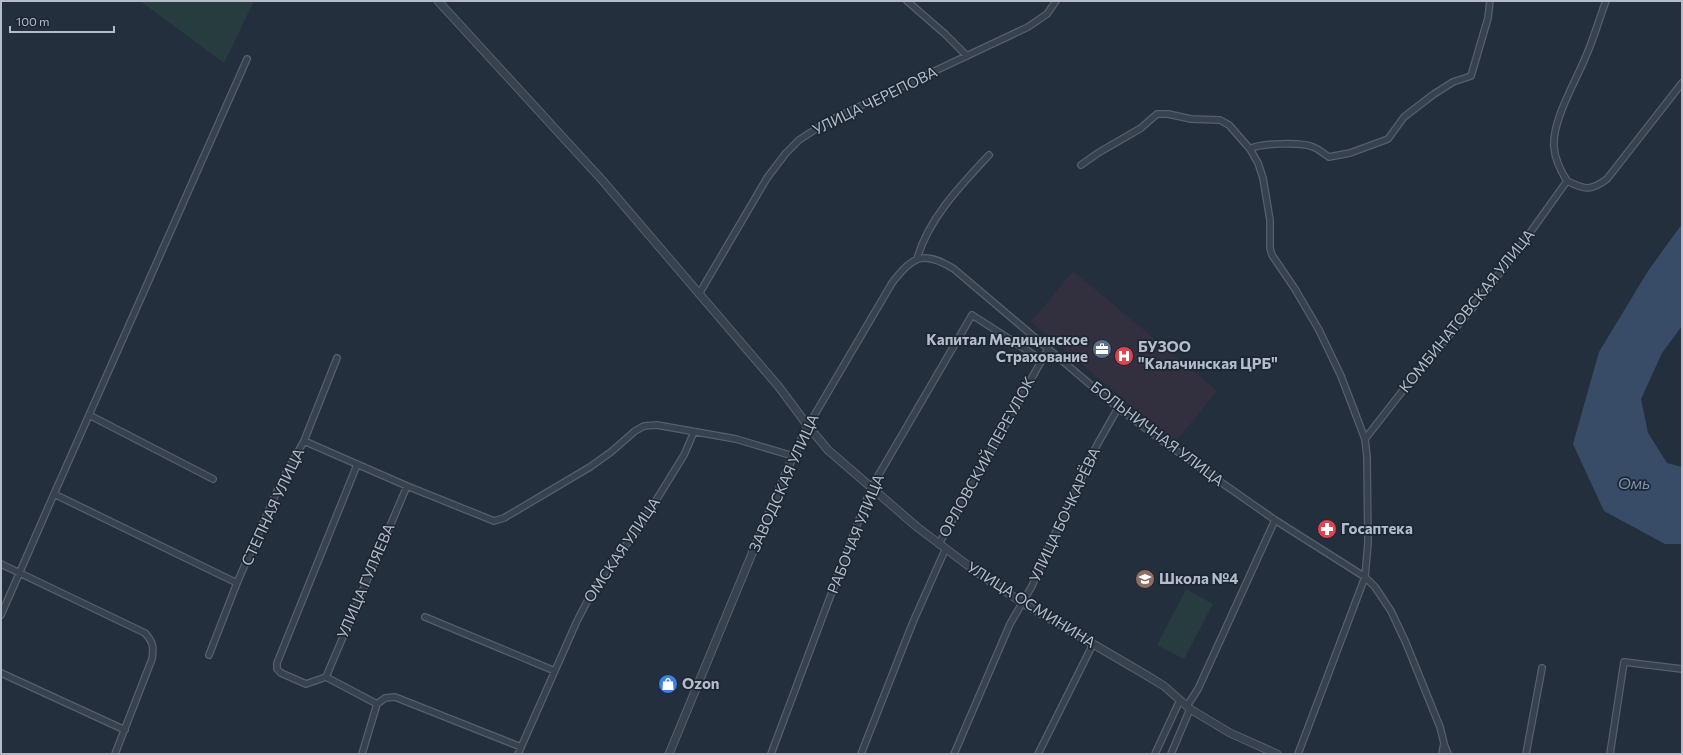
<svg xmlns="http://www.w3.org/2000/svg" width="1683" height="755" font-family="Commissioner,sans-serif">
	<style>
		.medical { fill: #32303f }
		.green { fill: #263c3f }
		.water { fill: #394c67 }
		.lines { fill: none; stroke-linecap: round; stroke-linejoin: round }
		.minor-casing { stroke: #565f6c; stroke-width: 8 }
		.tertiary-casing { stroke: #565f6c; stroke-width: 9 }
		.minor { stroke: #38414e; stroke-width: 5.5 }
		.tertiary { stroke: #38414e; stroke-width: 7 }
		.labels { text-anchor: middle; stroke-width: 3.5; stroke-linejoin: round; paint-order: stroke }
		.street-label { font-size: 15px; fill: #b4bcc9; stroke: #1d2633 }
		.poi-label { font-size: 15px; font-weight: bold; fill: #b4bcc9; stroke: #1d2633; text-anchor: start }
		.water-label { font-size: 16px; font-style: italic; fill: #7c92b1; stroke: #1d2633 }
	</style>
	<rect width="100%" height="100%" fill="#242f3e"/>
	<path class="medical" d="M 1073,271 L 1217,391 L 1175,442 L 1031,322 Z"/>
	<path class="green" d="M 140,1 L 254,1 L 224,63 Z
		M 1186,589 L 1213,604 L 1184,659 L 1157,645 Z"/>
	<path class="water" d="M 1682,224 L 1682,326 L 1662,353 L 1641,399 L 1648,433 L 1667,463 L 1682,467 L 1682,544 L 1665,544 L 1604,511 L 1573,444 L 1599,352 L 1648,271 Z"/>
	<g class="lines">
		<defs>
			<path id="minor" d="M 907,1 L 945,34 L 967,56
				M 1250,149 C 1261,143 1302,142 1313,147 C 1319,149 1324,154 1329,157 L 1350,153 L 1388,139 L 1404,117 L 1434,94 L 1453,82 L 1471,76 L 1488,18 L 1490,1
				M 1081,165 L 1098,153 L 1141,128 L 1157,114 L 1168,114 L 1191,119 L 1220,120 L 1229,125 L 1250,149 L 1258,163 L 1263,178 L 1270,220 L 1270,248 L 1272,255 L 1295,289 L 1319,330 L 1341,376 L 1365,439 L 1367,457 L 1368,543 L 1365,577 L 1298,754
				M 1567,181 C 1560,170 1555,160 1554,147 C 1552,120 1576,81 1586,56 C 1594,38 1599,19 1606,1
				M 1567,181 C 1585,190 1591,191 1607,179 L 1682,83
				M 917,259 C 928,219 961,185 989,155
				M 699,294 L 767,178 L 786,153 L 799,140 L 819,127 L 837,117 L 1028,27 L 1047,14 L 1056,1
				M 89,415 L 213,479
				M 808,426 L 892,283 C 913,256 923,250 954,269 L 1118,408 L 1168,445 L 1275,520 L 1365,577 L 1375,587 L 1391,611 L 1406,643 L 1440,727 L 1444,743 L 1442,754
				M 1365,439 L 1411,380 L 1471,310 L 1522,244 L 1567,181
				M 304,441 L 407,486 L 494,521 L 504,518 L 590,467 L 611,452 L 635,431 L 644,426 L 657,425 L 736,439 L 793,456
				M 357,465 L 277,663 L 277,669 L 281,673 L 306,684 L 326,677 L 377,704 L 385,698 L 395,697 L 521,747
				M 54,494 L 247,59
				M 939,544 L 1048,349
				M 1,564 L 145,633 C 153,642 154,647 152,659 L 115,754
				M 1,615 L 54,494 L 237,583
				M 425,617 L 555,671
				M 209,655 L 237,583 L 281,482 L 304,441 L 337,358
				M 1,673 L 125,730
				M 326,677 L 407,486
				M 1187,706 L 1198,689 L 1275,520
				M 1444,744 L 1448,754
				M 362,754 L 377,704
				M 518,754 L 577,621 L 590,596 L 605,572 L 639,528 L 684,455 L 694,432
				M 771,754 L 871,488 L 972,315 L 1042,360
				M 861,754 L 913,622 L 945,550
				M 954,754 L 1010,624 L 1032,586 L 1044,557 L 1097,445 L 1118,408
				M 1038,754 L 1093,644
				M 1155,754 L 1180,700
				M 1171,754 L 1190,709
				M 1526,754 L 1542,668
				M 1610,754 L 1624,662 L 1682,669"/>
			<path id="tertiary" d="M 438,1 L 602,180 L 779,387 L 808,426 L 828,450 L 917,527 L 982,576 L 1023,603 L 1146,675 L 1164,686 L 1190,709 L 1230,733 L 1277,754
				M 669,754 L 756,544 L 793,456 L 808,426"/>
		</defs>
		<use href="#minor" class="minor-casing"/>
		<use href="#tertiary" class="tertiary-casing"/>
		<use href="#minor" class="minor"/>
		<use href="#tertiary" class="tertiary"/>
	</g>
	<defs>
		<symbol id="office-disc" viewBox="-11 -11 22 22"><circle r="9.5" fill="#5c6f8a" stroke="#1d2633"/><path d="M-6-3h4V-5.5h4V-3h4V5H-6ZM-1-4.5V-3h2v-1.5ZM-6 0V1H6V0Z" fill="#fff"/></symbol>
		<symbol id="hospital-disc" viewBox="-11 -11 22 22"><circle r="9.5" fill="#e0444e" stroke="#1d2633"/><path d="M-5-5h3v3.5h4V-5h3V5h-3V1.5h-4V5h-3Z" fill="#fff"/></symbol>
		<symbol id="pharmacy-disc" viewBox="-11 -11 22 22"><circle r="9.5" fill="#e0444e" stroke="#1d2633"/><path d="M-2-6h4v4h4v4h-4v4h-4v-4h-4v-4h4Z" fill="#fff"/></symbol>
		<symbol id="school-disc" viewBox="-11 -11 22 22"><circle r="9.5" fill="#8d6e63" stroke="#1d2633"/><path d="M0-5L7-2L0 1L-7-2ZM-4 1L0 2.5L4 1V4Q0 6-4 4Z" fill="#fff"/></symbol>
		<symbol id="shop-disc" viewBox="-11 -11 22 22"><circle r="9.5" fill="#3f7fe0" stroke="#1d2633"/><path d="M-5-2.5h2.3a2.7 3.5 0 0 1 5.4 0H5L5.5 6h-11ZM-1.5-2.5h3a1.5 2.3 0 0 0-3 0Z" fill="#fff"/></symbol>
	</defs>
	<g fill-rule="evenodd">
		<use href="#office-disc" x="1091" y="338" width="22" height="22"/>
		<use href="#hospital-disc" x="1113" y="345" width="22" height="22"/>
		<use href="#pharmacy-disc" x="1316" y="518" width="22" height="22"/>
		<use href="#school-disc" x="1134" y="568" width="22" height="22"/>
		<use href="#shop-disc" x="657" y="673" width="22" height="22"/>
	</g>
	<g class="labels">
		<g class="street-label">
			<text transform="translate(875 101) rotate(-26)" y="5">УЛИЦА ЧЕРЕПОВА</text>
			<text transform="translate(1467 311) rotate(-51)" y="5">КОМБИНАТОВСКАЯ УЛИЦА</text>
			<text transform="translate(1157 434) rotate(37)" y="5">БОЛЬНИЧНАЯ УЛИЦА</text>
			<text transform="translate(987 457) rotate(-61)" y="5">ОРЛОВСКИЙ ПЕРЕУЛОК</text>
			<text transform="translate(784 483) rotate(-66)" y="5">ЗАВОДСКАЯ УЛИЦА</text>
			<text transform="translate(273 507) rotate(-65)" y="5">СТЕПНАЯ УЛИЦА</text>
			<text transform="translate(1065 515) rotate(-65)" y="5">УЛИЦА БОЧКАРЁВА</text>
			<text transform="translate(856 534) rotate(-68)" y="5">РАБОЧАЯ УЛИЦА</text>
			<text transform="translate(622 550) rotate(-56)" y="5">ОМСКАЯ УЛИЦА</text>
			<text transform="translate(366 581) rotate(-67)" y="5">УЛИЦА ГУЛЯЕВА</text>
			<text transform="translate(1031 605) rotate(32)" y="5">УЛИЦА ОСМИНИНА</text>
		</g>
		<g class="poi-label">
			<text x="1088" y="345" text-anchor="end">Капитал Медицинское<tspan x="1088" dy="17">Страхование</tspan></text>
			<text x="1138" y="352">БУЗОО<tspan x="1138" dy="17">"Калачинская ЦРБ"</tspan></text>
			<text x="1341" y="534">Госаптека</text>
			<text x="1159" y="584">Школа №4</text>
			<text x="682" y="689">Ozon</text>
		</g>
		<g class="water-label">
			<text x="1634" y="489">Омь</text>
		</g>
	</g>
	<rect width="1683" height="755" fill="none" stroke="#b4bcc9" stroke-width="4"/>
	<path d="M10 26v6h104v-6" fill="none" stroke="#b4bcc9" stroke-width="2"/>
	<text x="16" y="26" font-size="12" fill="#b4bcc9" stroke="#1d2633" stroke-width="3" paint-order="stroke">100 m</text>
</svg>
